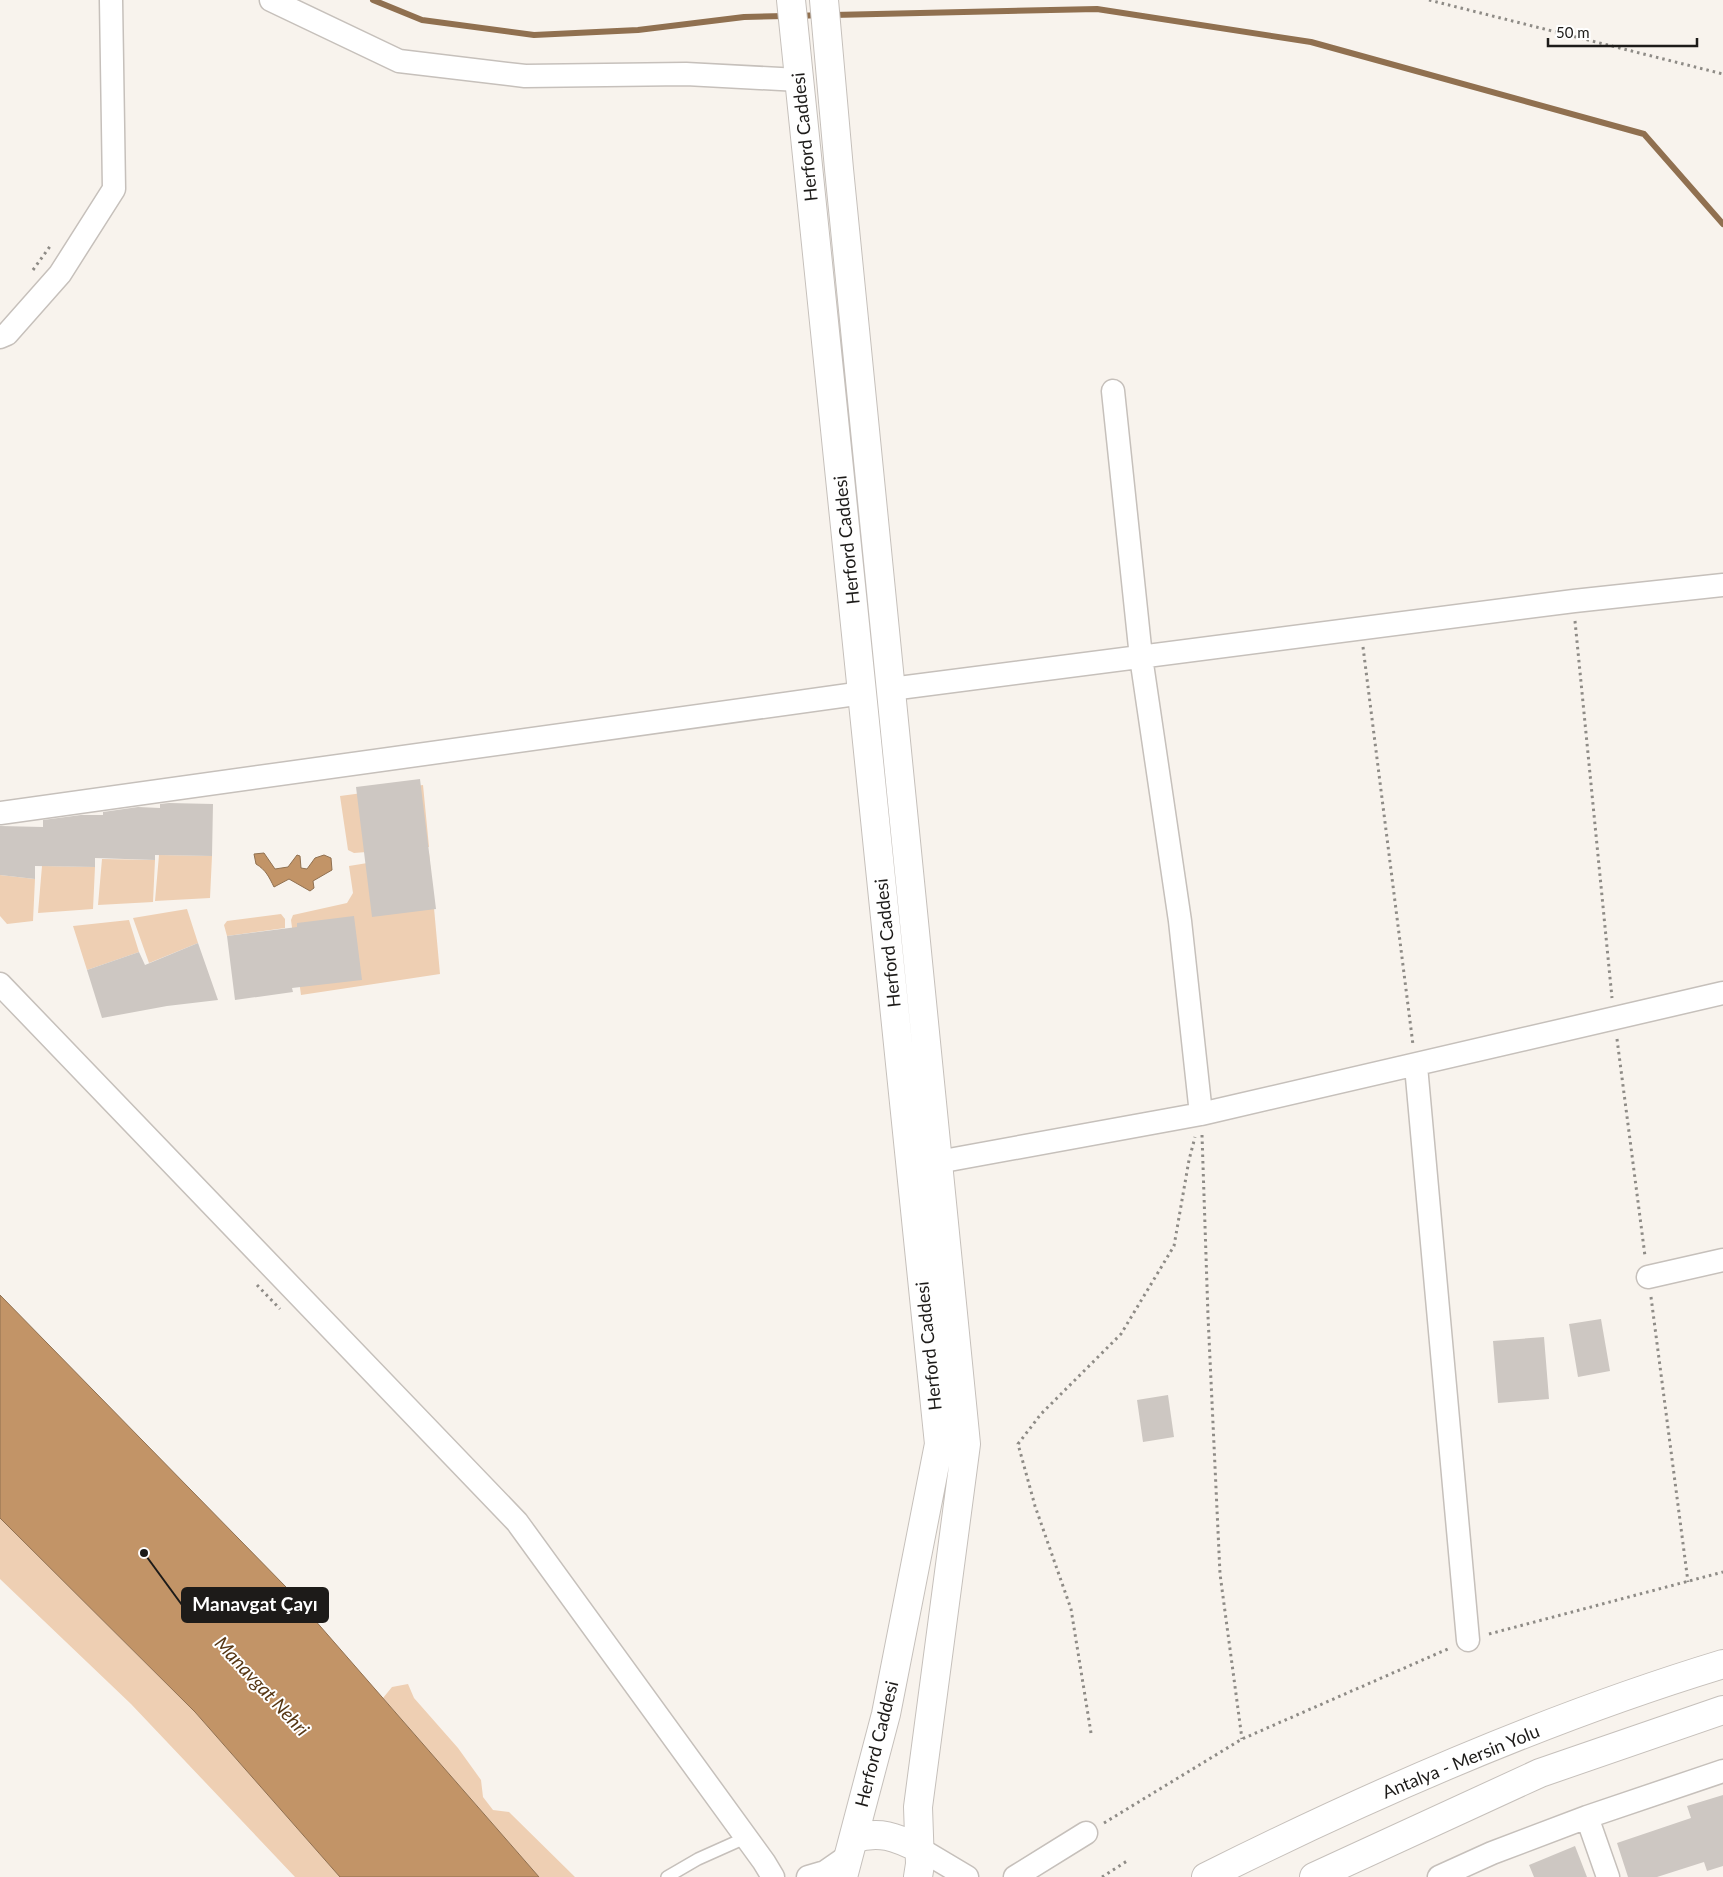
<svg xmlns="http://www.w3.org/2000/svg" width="1723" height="1877" font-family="Lato,sans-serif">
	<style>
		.green { fill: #eecfb3 }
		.water { fill: #c29467; stroke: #907050 }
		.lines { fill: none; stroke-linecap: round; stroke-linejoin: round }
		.stream { stroke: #907050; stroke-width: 6 }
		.building { fill: #cdc7c2 }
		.service-casing { stroke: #c6c0bb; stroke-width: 14 }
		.minor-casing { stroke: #c6c0bb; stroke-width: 25 }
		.secondary-casing { stroke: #c6c0bb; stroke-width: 30 }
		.trunk-casing { stroke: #c6c0bb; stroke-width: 30 }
		.path { stroke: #8e8b86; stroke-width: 3; stroke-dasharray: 2.5 4; stroke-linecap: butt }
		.service { stroke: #fff; stroke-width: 11 }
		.minor { stroke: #fff; stroke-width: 22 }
		.secondary { stroke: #fff; stroke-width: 28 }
		.trunk { stroke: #fff; stroke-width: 28 }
		.labels { text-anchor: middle; stroke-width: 4; stroke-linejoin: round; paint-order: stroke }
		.street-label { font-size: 18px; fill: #1d1b19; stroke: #fff }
		.water-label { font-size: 19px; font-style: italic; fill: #573714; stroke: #fff }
		.leader { fill: none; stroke: #1d1b19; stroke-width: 2 }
		.callout-dot { fill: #1d1b19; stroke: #fff; stroke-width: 2 }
		.callout { fill: #1d1b19; stroke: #1d1b19; stroke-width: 2 }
		.callout-label { font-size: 19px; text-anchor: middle; font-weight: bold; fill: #fff }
	</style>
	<rect width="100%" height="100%" fill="#f8f3ed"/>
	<path class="green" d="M 423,785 L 429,847 L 354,853 L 348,850 L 340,796 Z
		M 429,853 L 440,974 L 301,995 L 291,920 L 293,915 L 347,903 L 353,893 L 349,866 Z
		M 159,855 L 212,856 L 210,898 L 155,901 Z
		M 102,859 L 155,860 L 153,902 L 98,905 Z
		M 42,866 L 95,867 L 93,909 L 38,913 Z
		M 0,875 L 35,879 L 33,921 L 7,924 L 0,916 Z
		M 187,909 L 198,943 L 149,963 L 133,918 Z
		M 281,914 L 285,919 L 285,928 L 227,936 L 224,925 L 227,921 Z
		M 129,920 L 139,952 L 87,970 L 73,926 Z
		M 0,1518 L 195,1712 L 340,1877 L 295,1877 L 131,1704 L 0,1579 Z
		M 408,1684 L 414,1698 L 458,1748 L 481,1780 L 483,1797 L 493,1810 L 509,1812 L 575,1877 L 539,1877 L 383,1698 L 392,1687 Z"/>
	<path class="water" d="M 264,853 L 275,869 L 288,867 L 297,855 L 300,856 L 301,868 L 307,869 L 315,858 L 324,855 L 331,858 L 332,870 L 313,881 L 314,888 L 310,891 L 289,879 L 274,887 C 269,877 266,870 256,864 L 254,854 Z
		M 0,1295 L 286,1587 L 539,1877 L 340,1877 L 195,1712 L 0,1518 Z"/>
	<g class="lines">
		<path class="stream" d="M 373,0 L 422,20 L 534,35 L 638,30 L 744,17 L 785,16
			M 833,15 L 1097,9 L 1311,42 L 1644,134 L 1723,224
			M 798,16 L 820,15"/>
	</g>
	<path class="building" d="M 420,779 L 436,909 L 372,917 L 356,787 Z
		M 169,803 L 213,804 L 212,856 L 155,855 L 155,860 L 95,858 L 95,867 L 35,866 L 35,879 L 0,875 L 0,826 L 43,827 L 43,820 L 81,815 L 103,815 L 103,812 L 138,807 L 160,808 L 160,804 Z
		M 354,916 L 362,980 L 292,988 L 293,992 L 235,1000 L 227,936 L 297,927 L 297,923 Z
		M 198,943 L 218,1000 L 167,1006 L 102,1018 L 87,970 L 139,952 L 145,965 Z
		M 1601,1319 L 1610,1371 L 1578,1377 L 1569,1324 Z
		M 1544,1337 L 1549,1399 L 1498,1403 L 1493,1341 Z
		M 1168,1395 L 1174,1437 L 1143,1442 L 1137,1400 Z
		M 1723,1795 L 1723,1866 L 1707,1871 L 1704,1862 L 1657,1877 L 1628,1877 L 1617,1843 L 1691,1818 L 1687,1806 Z
		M 1575,1846 L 1587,1877 L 1534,1877 L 1529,1865 Z"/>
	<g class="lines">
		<defs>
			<path id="service" d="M 667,1877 L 698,1859 L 745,1838"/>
			<path id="minor" d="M 271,0 L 399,61 L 525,76 L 686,74 L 799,80
				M 0,337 L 7,334 L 60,274 L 114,189 L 111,0
				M 1113,391 L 1141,657 L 1180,921 L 1201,1114
				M 891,689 L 1574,601 L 1723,585
				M 0,813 L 863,693
				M 0,984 L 517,1522 L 764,1862 L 773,1877
				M 1416,1066 L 1468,1640
				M 938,1162 L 1201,1114 L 1723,993
				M 1648,1277 L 1723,1260
				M 1587,1817 L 1723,1771
				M 920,1849 L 967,1877
				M 808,1877 L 825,1872 L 848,1856
				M 1015,1877 L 1086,1833
				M 1439,1877 L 1492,1853 L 1587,1817 L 1608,1877"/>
			<path id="secondary" d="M 791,0 L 939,1444 L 886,1714 L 843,1877
				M 824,0 L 839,169 L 966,1444 L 918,1807 L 920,1864 L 918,1877
				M 853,1839 C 879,1830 896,1837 920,1849"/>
			<path id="trunk" d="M 1206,1877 C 1372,1794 1545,1718 1723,1664
				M 1314,1877 L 1540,1773 L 1723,1710"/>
		</defs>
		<use href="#service" class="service-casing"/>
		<use href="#minor" class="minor-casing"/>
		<use href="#secondary" class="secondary-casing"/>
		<use href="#trunk" class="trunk-casing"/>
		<path class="path" d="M 1429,0 L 1723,74
			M 33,270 L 51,245
			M 1575,621 L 1612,998
			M 1363,647 L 1413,1045
			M 1617,1039 L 1645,1256
			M 1202,1135 L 1208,1316 L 1220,1574 L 1242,1739
			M 257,1285 L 280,1309
			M 1651,1297 L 1688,1582
			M 1489,1634 L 1723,1572
			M 1091,1733 L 1071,1609 L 1035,1506 L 1018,1444 L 1041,1414 L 1121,1334 L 1174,1246 L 1189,1160 L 1195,1137
			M 1104,1823 L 1242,1739 L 1450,1648
			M 1102,1877 L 1127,1861"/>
		<use href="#service" class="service"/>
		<use href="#minor" class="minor"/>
		<use href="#secondary" class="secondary"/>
		<use href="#trunk" class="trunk"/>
	</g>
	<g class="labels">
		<g class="street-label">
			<text transform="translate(805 137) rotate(-96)" y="6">Herford Caddesi</text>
			<text transform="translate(847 540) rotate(-96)" y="6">Herford Caddesi</text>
			<text transform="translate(888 943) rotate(-96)" y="6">Herford Caddesi</text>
			<text transform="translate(929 1346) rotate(-96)" y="6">Herford Caddesi</text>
			<text transform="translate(877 1744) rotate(-76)" y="6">Herford Caddesi</text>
			<text transform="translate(1461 1762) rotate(-22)" y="6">Antalya - Mersin Yolu</text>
		</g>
		<g class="water-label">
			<text transform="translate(262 1686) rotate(47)" y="7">Manavgat Nehri</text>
		</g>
	</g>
	<path class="leader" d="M144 1553L182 1605"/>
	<circle class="callout-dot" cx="144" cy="1553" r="5"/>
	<rect class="callout" x="182" y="1588" width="146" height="34" rx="5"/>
	<g class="callout-label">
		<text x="255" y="1611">Manavgat Çayı</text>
	</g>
	<path d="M1548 38v8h149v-8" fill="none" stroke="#1d1b19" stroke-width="2.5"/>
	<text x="1556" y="38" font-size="15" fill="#1d1b19" stroke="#ffffff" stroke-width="4" paint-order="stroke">50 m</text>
</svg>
